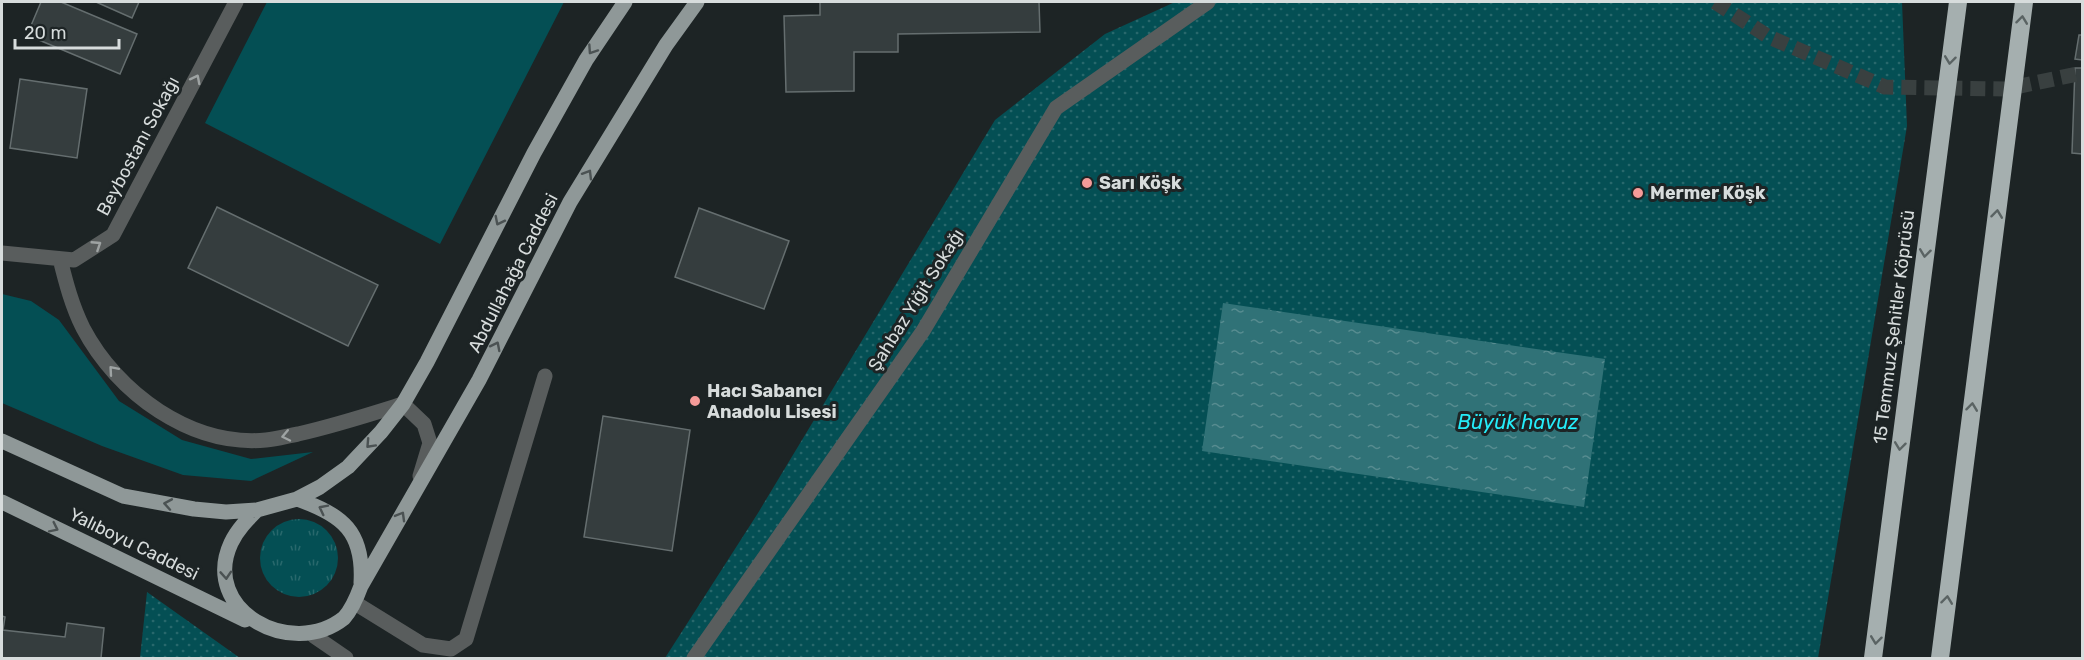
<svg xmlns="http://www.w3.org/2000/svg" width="2084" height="660" font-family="Rubik,sans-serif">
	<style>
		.grass { fill: url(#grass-tufts) }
		.park { fill: #044f54 }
		.garden { fill: url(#garden-dots) }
		.water { fill: url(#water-ripples) }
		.building { fill: #353d3e; stroke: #656e6f; stroke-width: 1.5 }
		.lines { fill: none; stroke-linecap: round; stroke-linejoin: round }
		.major-tunnel { stroke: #394040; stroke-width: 15; stroke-dasharray: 15 8; stroke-linecap: butt }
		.minor { stroke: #595d5d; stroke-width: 15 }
		.major { stroke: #8f9898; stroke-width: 15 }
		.highway-bridge { stroke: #a5afaf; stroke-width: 18 }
		.oneway { stroke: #5a6363 }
		.oneway2 { stroke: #4b5253 }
		.oneway3 { stroke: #9ea3a3 }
		.poi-dot { fill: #f59b99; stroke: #1d2425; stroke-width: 2 }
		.labels { text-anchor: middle; stroke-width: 6; stroke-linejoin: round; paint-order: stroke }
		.street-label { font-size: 18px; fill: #d7dcdc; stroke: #1d2425 }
		.poi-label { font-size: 18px; font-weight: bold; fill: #d7dcdc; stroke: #1d2425; text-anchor: start }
		.water-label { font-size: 20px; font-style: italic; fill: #25ecf8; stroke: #1d2425 }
	</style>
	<defs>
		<pattern id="grass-tufts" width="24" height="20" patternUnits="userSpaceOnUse" patternTransform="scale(1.5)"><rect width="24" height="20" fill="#044f54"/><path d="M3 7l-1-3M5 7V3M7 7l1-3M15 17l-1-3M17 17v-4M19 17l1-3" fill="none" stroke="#28686c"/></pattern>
		<pattern id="garden-dots" width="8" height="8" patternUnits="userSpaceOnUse" patternTransform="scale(1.5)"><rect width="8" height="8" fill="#044f54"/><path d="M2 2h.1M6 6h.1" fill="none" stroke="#28686c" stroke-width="1.8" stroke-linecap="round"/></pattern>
		<pattern id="water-ripples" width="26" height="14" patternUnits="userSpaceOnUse" patternTransform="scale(1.5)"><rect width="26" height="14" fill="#307277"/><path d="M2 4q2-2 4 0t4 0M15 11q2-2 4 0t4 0" fill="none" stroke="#578c90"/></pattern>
	</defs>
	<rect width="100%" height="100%" fill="#1d2425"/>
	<path class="grass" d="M260 558a39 39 0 1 1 78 0a39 39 0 1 1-78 0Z"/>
	<path class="park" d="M 267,2 L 564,2 L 440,244 L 205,123 Z
		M 2,294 L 31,301 L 59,320 L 119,401 L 182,440 L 251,459 L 313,452 L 251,481 L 183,475 L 102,446 L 2,403 Z"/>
	<path class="garden" d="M 1175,2 L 1902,2 L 1907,126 L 1818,658 L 665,658 L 758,513 L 995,120 L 1105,34 Z
		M 147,592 L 240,658 L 140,658 Z"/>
	<path class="water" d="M 1223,303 L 1605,359 L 1584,507 L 1202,451 Z"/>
	<path class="building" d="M 41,2 L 61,2 L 137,34 L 120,74 L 27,35 Z
		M 96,2 L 139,2 L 132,18 Z
		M 820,2 L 1039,2 L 1040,32 L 898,34 L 898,52 L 854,52 L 854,91 L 786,92 L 784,16 L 820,15 Z
		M 2079,35 L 2082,35 L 2082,60 L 2075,59 Z
		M 2075,68 L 2082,68 L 2082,154 L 2072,153 Z
		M 20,79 L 87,89 L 77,158 L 10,148 Z
		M 217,207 L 378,285 L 348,346 L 188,268 Z
		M 699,208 L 789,241 L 764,309 L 675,277 Z
		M 603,416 L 690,430 L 672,551 L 584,537 Z
		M 2,616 L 5,617 L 3,630 L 65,637 L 67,623 L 104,628 L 101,658 L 2,658 Z"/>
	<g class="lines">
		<path class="major-tunnel" d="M 1715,2 L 1769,37 L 1885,87 L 2006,89 L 2082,73"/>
		<path class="minor" d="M 2,253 L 74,260 L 113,235 L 236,2
			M 60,259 C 66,283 72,306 83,328 C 117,393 191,447 266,440 C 277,439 287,436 298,434 C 334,426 368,415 403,404 L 424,424 L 430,443 L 420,476
			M 355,603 L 423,645 L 451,649 L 466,639 L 545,376
			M 314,636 L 346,658
			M 694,658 L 923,331 L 1056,108 L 1208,2"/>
		<path class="major" d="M 2,441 L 123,496 L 194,509 L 226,512 L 257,510 L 297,499 L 320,487 L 348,467 L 381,432 L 403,404 L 427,362 L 534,153 L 586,60 L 625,2
			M 297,499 C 343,515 364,532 361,583
			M 2,502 L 245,620
			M 257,510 C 247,520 237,530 231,543 C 200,610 291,660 344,618 C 352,609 357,597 361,586 L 479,380 L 570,202 L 666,45 L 697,2"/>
		<path class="highway-bridge" d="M 1873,658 L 1958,2
			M 1940,658 L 2024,2"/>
	</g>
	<defs><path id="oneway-chevron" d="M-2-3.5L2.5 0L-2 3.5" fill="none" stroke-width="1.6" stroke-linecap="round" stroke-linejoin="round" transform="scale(1.5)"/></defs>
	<g class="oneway">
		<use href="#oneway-chevron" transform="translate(2022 20) rotate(-83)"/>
		<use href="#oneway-chevron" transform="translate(1950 60) rotate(97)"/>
		<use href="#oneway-chevron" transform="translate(1997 214) rotate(-83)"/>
		<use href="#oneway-chevron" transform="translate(1925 253) rotate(97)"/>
		<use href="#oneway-chevron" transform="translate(1972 407) rotate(-83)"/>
		<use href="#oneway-chevron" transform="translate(1900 446) rotate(97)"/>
		<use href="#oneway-chevron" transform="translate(1947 600) rotate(-83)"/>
		<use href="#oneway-chevron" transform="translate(1876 640) rotate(97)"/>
	</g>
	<g class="oneway2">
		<use href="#oneway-chevron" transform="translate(592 50) rotate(124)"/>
		<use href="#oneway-chevron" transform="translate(588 174) rotate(-59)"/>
		<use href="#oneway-chevron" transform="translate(499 221) rotate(117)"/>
		<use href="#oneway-chevron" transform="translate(496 346) rotate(-63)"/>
		<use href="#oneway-chevron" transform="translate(370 444) rotate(133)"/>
		<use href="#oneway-chevron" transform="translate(168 504) rotate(-170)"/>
		<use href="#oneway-chevron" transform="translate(323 509) rotate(-153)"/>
		<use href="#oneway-chevron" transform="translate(401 516) rotate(-60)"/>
		<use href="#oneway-chevron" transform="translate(54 528) rotate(26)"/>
		<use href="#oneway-chevron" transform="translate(226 575) rotate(86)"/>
	</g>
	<g class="oneway3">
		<use href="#oneway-chevron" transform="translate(196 79) rotate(-63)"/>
		<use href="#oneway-chevron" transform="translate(97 245) rotate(-33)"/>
		<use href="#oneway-chevron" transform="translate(113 370) rotate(-131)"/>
		<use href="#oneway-chevron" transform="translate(286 436) rotate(168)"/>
	</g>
	<g class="poi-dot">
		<circle cx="1087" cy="183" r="6"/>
		<circle cx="1638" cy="193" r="6"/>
		<circle cx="695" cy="401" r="6"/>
	</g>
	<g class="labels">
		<g class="street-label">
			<text transform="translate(138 146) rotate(-62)" y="6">Beybostanı Sokağı</text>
			<text transform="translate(513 273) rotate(-63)" y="6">Abdullahağa Caddesi</text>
			<text transform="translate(916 300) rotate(-58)" y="6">Şahbaz Yiğit Sokağı</text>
			<text transform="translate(1894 327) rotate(-83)" y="6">15 Temmuz Şehitler Köprüsü</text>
			<text transform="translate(134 544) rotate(26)" y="6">Yalıboyu Caddesi</text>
		</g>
		<g class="poi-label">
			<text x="1099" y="189">Sarı Köşk</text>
			<text x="1650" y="199">Mermer Köşk</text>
			<text x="707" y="397">Hacı Sabancı<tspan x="707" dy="21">Anadolu Lisesi</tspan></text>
		</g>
		<g class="water-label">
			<text x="1518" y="429">Büyük havuz</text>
		</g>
	</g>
	<rect width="2084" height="660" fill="none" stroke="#d7dcdc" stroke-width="6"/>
	<path d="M15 39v9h104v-9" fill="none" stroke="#d7dcdc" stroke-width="3"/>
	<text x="24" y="39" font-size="18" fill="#d7dcdc" stroke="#1d2425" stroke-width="4.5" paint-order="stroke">20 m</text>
</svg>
